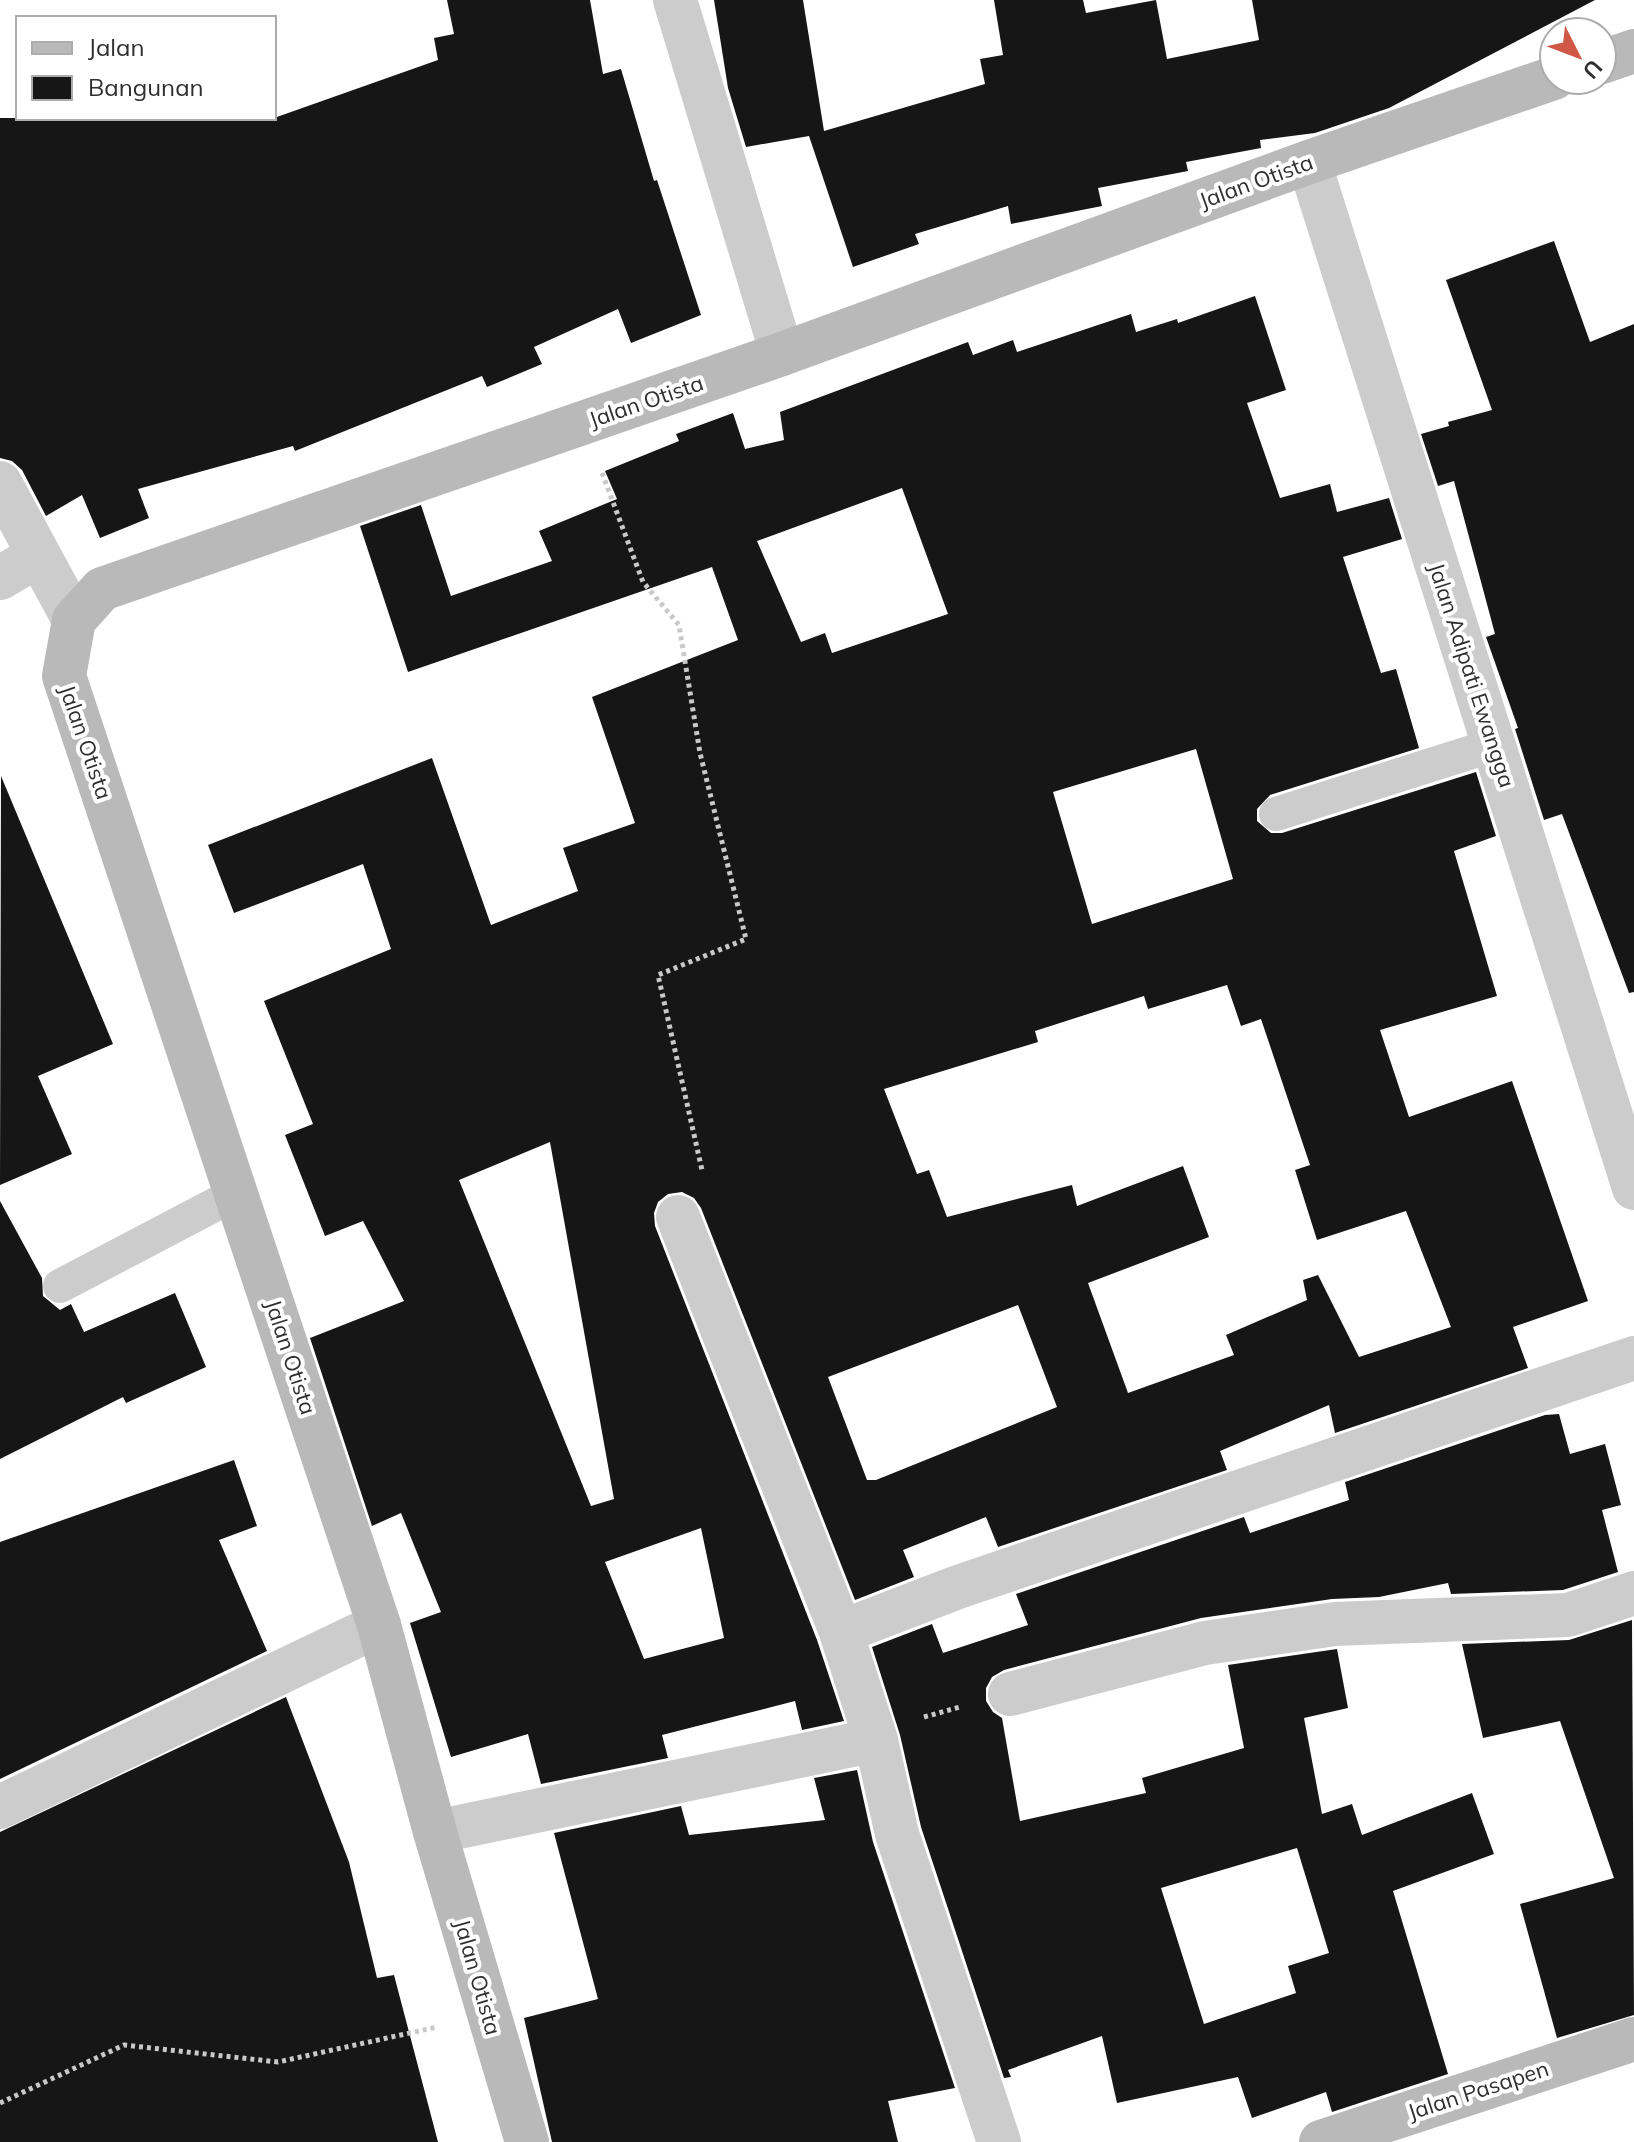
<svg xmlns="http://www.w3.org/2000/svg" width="1634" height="2142" font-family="Mulish,sans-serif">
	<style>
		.building { fill: #161616; fill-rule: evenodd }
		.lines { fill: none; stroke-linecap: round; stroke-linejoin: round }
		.path { stroke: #c9c9c9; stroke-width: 5; stroke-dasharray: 4 4; stroke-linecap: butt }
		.lane { stroke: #ccc; stroke-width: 34 }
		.street { stroke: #ccc; stroke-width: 44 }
		.secondary { stroke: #b9b9b9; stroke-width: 44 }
		.labels { text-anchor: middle; stroke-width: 8; stroke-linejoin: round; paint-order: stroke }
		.street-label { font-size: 22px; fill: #2f2f2f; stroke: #fff }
	</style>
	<rect width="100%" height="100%" fill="#fff"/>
	<path class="building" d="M 447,0 L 590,0 L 603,74 L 621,69 L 654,181 L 657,180 L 701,315 L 631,343 L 618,309 L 534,347 L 542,364 L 487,387 L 482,376 L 295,451 L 293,446 L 138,489 L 149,518 L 100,538 L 82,495 L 46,516 L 22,470 L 12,461 L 0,458 L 0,118 L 274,118 L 438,60 L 434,38 L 454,34 Z
		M 714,0 L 803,0 L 824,131 L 985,84 L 980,59 L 1003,55 L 994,0 L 1083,0 L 1086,13 L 1156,0 L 1167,59 L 1259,40 L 1252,0 L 1595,0 L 1389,108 L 1315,133 L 1260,140 L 1261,148 L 1186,162 L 1188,171 L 1098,188 L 1102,206 L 1011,224 L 1008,206 L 915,234 L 919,244 L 853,267 L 809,136 L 746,147 L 728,88 Z
		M 1554,241 L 1590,342 L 1634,324 L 1634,992 L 1629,993 L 1562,814 L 1544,820 L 1515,729 L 1518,728 L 1486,637 L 1495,634 L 1454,481 L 1438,486 L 1421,434 L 1449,426 L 1448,422 L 1492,410 L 1446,280 Z
		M 1255,296 L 1286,390 L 1247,403 L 1280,498 L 1330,484 L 1337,512 L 1389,498 L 1402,539 L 1343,557 L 1381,673 L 1396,669 L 1419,748 L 1270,795 L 1257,809 L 1257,821 L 1271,833 L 1282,833 L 1476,772 L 1496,836 L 1454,851 L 1497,996 L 1380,1030 L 1409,1117 L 1512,1081 L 1588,1301 L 1513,1327 L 1528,1368 L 1335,1433 L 1329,1405 L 1220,1451 L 1227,1470 L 998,1547 L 986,1517 L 903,1550 L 914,1577 L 855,1600 L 701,1208 L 694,1198 L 682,1192 L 668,1194 L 658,1202 L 654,1213 L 655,1226 L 817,1640 L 844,1721 L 802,1730 L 795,1701 L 662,1735 L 668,1758 L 541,1784 L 528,1734 L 451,1757 L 410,1623 L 441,1612 L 401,1513 L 372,1526 L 310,1338 L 404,1301 L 363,1221 L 325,1236 L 285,1135 L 313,1124 L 264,1001 L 391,949 L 363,864 L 234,913 L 208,845 L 432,758 L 491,925 L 578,891 L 563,848 L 635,823 L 592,697 L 738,640 L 712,567 L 408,672 L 360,526 L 421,505 L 451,596 L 552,561 L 539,531 L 617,499 L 605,471 L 679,441 L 676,434 L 733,413 L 745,449 L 784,440 L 780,412 L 968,342 L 973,355 L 1013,340 L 1017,352 L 1131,314 L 1136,332 L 1177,319 L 1178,323 ZM 902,488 L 948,614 L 832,653 L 825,633 L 801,642 L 757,541 ZM 1196,749 L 1233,879 L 1092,924 L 1053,792 ZM 1227,985 L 1241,1026 L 1261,1019 L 1310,1165 L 1295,1170 L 1317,1240 L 1406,1211 L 1451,1327 L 1359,1357 L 1318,1275 L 1303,1280 L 1307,1300 L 1226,1335 L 1234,1355 L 1128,1393 L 1088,1283 L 1209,1237 L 1183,1166 L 1077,1206 L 1072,1185 L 947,1217 L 929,1170 L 917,1174 L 884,1089 L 1038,1042 L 1035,1031 L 1144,996 L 1148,1009 ZM 550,1142 L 614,1499 L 591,1506 L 459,1180 ZM 1018,1305 L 1057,1407 L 876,1480 L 867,1480 L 828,1377 ZM 701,1528 L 724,1638 L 644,1659 L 605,1562 Z
		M 1,776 L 113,1044 L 38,1076 L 72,1154 L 0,1185 Z
		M 0,1201 L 42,1278 L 43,1296 L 60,1310 L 71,1304 L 84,1332 L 175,1293 L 206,1367 L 126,1403 L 123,1397 L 0,1459 Z
		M 1559,1414 L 1570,1454 L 1605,1444 L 1621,1505 L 1602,1510 L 1618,1572 L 1563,1590 L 1451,1594 L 1448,1583 L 1379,1597 L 1332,1599 L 1201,1618 L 1004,1670 L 992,1677 L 986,1688 L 986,1701 L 993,1712 L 1002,1718 L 1020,1821 L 1146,1793 L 1142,1778 L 1244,1748 L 1228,1665 L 1337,1649 L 1348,1708 L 1304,1718 L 1322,1814 L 1352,1804 L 1362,1835 L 1472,1793 L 1494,1854 L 1393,1891 L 1448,2074 L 1332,2112 L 1326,2092 L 1252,2118 L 1238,2077 L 1117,2103 L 1102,2036 L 1008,2070 L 1011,2077 L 1004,2078 L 921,1827 L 900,1735 L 872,1647 L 932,1624 L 943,1653 L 1028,1625 L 1016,1594 L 1244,1517 L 1250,1533 L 1349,1500 L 1345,1482 L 1545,1415 ZM 1297,1848 L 1329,1953 L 1288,1966 L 1296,1993 L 1204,2024 L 1161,1888 Z
		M 234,1460 L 257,1526 L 219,1540 L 267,1651 L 0,1779 L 0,1542 Z
		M 1632,1620 L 1634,2015 L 1557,2038 L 1520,1904 L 1614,1878 L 1560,1721 L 1483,1738 L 1462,1644 L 1569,1640 Z
		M 286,1697 L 349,1862 L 377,1978 L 394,1975 L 438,2142 L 0,2142 L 0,1832 Z
		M 857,1770 L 873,1842 L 955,2088 L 888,2101 L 898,2142 L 552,2142 L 524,2018 L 598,1999 L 554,1833 L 681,1806 L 689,1835 L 825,1820 L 814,1778 Z"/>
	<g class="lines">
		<path class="path" d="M 602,473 L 643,582 L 679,625 L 700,753 L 746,939 L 658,975 L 702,1170
			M 924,1717 L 960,1707
			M 0,2103 L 124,2045 L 278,2062 L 437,2027"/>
		<path class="lane" d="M 1276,814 L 1494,745
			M 60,1286 L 237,1193"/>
		<path class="street" d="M 675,0 L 782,354
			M 1309,162 L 1634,1188
			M 0,483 L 74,620
			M 0,578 L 37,556
			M 678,1217 L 841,1632 L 876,1740
			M 841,1632 L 958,1587 L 1634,1358
			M 1010,1694 L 1205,1643 L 1335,1624 L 1568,1615 L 1634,1593
			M 0,1807 L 379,1625
			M 435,1832 L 876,1740 L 897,1834 L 999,2142"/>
		<path class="secondary" d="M 1602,62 L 1634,51
			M 527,2142 L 435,1832 L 379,1625 L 64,676 L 74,620 L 102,589 L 782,354 L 1309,162 L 1554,78
			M 1321,2142 L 1634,2039"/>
	</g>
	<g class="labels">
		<g class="street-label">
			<text transform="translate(1256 181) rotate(-20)" y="8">Jalan Otista</text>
			<text transform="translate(646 401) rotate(-19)" y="8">Jalan Otista</text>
			<text transform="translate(1472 675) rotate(72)" y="8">Jalan Adipati Ewangga</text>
			<text transform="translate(86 742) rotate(71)" y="8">Jalan Otista</text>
			<text transform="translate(291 1357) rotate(72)" y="8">Jalan Otista</text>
			<text transform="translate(478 1977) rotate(74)" y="8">Jalan Otista</text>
			<text transform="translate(1478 2090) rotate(-18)" y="8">Jalan Pasapen</text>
		</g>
	</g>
	<rect x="16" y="16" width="260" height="104" fill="#ffffff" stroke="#acacac" stroke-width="2"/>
	<rect x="32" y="42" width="40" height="12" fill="#b9b9b9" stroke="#acacac" stroke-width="2"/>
	<text x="88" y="56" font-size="24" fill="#2f2f2f">Jalan</text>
	<rect x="32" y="76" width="40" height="24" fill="#161616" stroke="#acacac" stroke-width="2"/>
	<text x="88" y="96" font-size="24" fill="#2f2f2f">Bangunan</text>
	<g transform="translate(1578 56) rotate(132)"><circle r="38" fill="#ffffff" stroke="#acacac" stroke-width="2"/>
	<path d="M0-6L14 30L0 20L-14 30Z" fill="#cf5847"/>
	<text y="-12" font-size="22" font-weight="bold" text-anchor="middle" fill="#2f2f2f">U</text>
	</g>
</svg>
